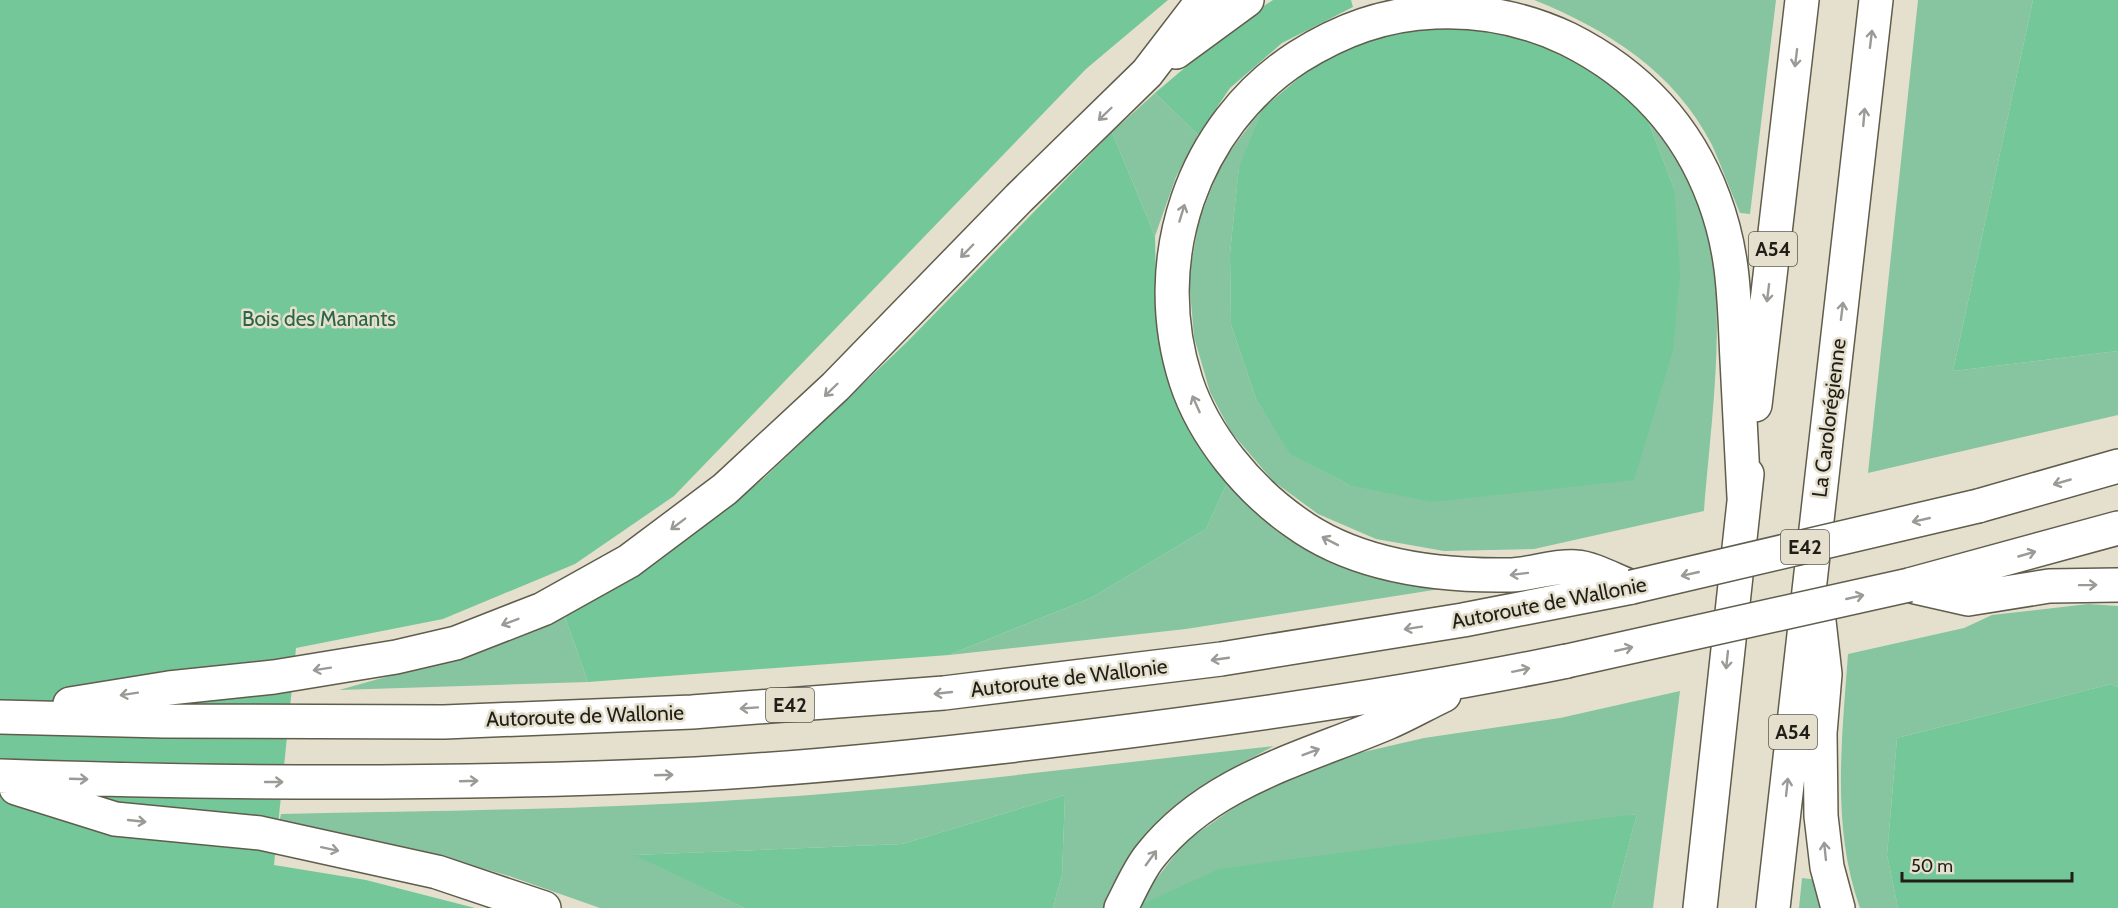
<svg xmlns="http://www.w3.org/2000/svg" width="2118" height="908" font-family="Cabin,sans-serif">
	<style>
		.green { fill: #86c5a0 }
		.forest { fill: #74c798 }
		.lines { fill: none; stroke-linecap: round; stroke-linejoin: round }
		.highway-casing { stroke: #605d4d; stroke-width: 36 }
		.highway { stroke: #fff; stroke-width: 33 }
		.highway-bridge-casing { stroke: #605d4d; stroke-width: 36; stroke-linecap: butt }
		.highway-bridge { stroke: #fff; stroke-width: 33 }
		.oneway { stroke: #9b9a97 }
		.labels { text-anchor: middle; stroke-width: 5; stroke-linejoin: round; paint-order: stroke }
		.shield { fill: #e5e0ce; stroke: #5b584e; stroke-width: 1.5 }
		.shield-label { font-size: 20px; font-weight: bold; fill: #201e17 }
		.park-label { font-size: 21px; fill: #296546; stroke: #e5e0ce }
		.street-label { font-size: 21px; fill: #201e17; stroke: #e5e0ce }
	</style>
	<rect width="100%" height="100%" fill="#e5e0ce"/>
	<path class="green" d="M 1534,0 L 1776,0 L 1750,214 L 1740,213 C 1730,190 1722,167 1712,145 C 1675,72 1607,29 1534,0 Z
		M 1918,0 L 2033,0 L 1953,371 L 2118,351 L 2118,415 L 1868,473 Z
		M 1155,93 L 1198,135 L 1176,177 L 1155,236 L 1112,132 Z
		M 1262,109 L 1239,167 L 1230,253 L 1231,325 L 1256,399 L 1291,454 L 1349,485 L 1674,188 L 1646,116 C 1665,140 1684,164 1696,192 C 1733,281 1711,416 1704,511 L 1534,549 L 1444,551 L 1376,539 L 1318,514 L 1273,481 L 1231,432 L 1210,392 L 1194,337 L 1189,278 L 1199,220 L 1222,162 Z
		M 1227,483 L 1254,508 L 1440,589 L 1186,629 L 949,655 L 1091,598 L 1206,529 Z
		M 2088,604 L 2118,606 L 2118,687 L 2111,684 L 1897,738 L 1887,855 L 1898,908 L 1860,908 C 1831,827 1842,738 1848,654 L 1964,628 L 1992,615 Z
		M 565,617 L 588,682 L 339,690 L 486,649 Z
		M 1680,691 L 1653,908 L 1612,908 L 1637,814 L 1135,906 L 1185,842 L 1259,790 L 1346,756 L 1424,738 L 1560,718 Z
		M 1274,746 C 1231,769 1185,791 1151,828 C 1130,850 1117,881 1103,908 L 1053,908 L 1062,875 L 1065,795 L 902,844 L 635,855 L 744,908 L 600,908 L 509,876 L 419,850 L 279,823 L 281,814 C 443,811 604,809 766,798 C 936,787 1105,764 1274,746 Z
		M 1802,878 L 1818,880 L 1826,908 L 1799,908 Z"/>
	<path class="forest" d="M 0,0 L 1168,0 L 1086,69 L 674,496 L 575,564 L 443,619 L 296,648 L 274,865 L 366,880 L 475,908 L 0,908 Z
		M 1273,0 L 1351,0 L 1353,7 L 1282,43 L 1230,88 L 1198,135 L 1155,93 L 1241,20 Z
		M 2033,0 L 2118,0 L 2118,351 L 1953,371 Z
		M 1441,28 L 1490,31 L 1529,39 L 1583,62 L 1646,116 L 1674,188 L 1680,273 L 1673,350 L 1634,480 L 1432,502 L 1349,485 L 1290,454 L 1256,399 L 1231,325 L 1230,253 L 1239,166 L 1262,109 L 1311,68 L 1358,43 L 1404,31 Z
		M 1112,132 L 1155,236 L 1157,328 L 1172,390 L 1190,430 L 1227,483 L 1206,529 L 1091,598 L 949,655 L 588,682 L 565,617 L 660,560 L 762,480 L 908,341 Z
		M 2111,684 L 2118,687 L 2118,908 L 1898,908 L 1887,855 L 1897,738 Z
		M 1065,795 L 1062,875 L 1053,908 L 744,908 L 634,855 L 902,844 Z
		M 1637,814 L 1612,908 L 1134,908 L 1219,869 Z"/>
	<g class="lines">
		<defs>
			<path id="highway" d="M 1176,52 L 1247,0
				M 1755,405 L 1802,0
				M 1978,506 L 2118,466
				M 1909,585 L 2118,528
				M 1632,587 C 1615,581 1593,568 1576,567 C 1554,565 1530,575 1508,575 C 1435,576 1355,566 1295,522 C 1248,489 1204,436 1186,381 C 1147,260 1192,126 1298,57 C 1341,30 1384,14 1435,12 C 1481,10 1526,19 1568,39 C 1638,74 1687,126 1714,199 C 1735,255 1734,302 1737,360 C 1739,406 1742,451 1744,497
				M 1915,587 L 1968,599 L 2049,586 L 2118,585
				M 1819,621 L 1825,674 L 1820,733 L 1821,816 L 1827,867 L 1838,908
				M 70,704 L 169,688 L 274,677 L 396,657 L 456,643 L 543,609 L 629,561 L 725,489 L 835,387 L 1019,198 L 1147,73 L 1203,0
				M 0,717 L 164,721 L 444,722 L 692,712 L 944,693 L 1221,659 L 1463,620 L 1632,587
				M 0,776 C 232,784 464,785 696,774 C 825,767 954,753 1082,737 C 1244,717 1406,694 1567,661
				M 16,788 L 115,819 L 260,833 L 437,872 L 544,908
				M 1121,908 C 1130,891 1138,871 1150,856 C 1210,780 1302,759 1387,723 C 1406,715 1425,704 1444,695
				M 1700,908 L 1747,474
				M 1773,908 L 1876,0"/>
		</defs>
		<use href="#highway" class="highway-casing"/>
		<use href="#highway" class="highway"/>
		<defs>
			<path id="highway-bridge" d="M 1632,587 L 1978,506
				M 1567,661 L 1909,585"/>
		</defs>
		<use href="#highway-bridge" class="highway-bridge-casing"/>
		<use href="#highway-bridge" class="highway-bridge"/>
	</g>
	<defs><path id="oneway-shaft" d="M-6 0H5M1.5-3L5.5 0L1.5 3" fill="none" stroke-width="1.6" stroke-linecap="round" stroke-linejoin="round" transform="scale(1.5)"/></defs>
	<g class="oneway">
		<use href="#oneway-shaft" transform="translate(1871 39) rotate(-83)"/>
		<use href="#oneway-shaft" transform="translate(1796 58) rotate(97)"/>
		<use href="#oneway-shaft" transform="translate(1105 114) rotate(136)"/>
		<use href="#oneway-shaft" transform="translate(1864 117) rotate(-85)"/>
		<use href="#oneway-shaft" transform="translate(1182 213) rotate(-73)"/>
		<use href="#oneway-shaft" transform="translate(967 251) rotate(134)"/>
		<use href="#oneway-shaft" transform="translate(1768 293) rotate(97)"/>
		<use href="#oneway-shaft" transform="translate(1842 311) rotate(-83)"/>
		<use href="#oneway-shaft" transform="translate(831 390) rotate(136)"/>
		<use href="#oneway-shaft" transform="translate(1196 404) rotate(-114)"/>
		<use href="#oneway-shaft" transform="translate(2062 482) rotate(164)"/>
		<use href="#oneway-shaft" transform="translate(1921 520) rotate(167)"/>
		<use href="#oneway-shaft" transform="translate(678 524) rotate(143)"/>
		<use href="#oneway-shaft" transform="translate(1330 541) rotate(-153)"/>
		<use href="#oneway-shaft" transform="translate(2027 554) rotate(-16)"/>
		<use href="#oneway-shaft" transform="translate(1519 574) rotate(173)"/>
		<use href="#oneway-shaft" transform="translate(1690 574) rotate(167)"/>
		<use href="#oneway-shaft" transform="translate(2088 585) rotate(-1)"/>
		<use href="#oneway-shaft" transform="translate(1855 597) rotate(-13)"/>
		<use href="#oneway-shaft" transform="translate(510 622) rotate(159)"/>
		<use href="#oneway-shaft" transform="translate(1413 628) rotate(171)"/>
		<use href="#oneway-shaft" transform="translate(1624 649) rotate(-13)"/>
		<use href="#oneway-shaft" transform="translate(1220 659) rotate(172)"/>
		<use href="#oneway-shaft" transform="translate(1727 660) rotate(96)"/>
		<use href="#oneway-shaft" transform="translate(322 669) rotate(171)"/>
		<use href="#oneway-shaft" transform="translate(1521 670) rotate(-12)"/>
		<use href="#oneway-shaft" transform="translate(943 693) rotate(174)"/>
		<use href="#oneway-shaft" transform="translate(129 694) rotate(171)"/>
		<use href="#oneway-shaft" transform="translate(749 708) rotate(176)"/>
		<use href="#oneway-shaft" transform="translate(1311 752) rotate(-21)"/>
		<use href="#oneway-shaft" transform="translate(664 775) rotate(-2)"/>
		<use href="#oneway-shaft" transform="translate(79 779) rotate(2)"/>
		<use href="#oneway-shaft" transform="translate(469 781) rotate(-2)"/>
		<use href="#oneway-shaft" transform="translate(274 782)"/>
		<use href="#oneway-shaft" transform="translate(1787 787) rotate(-84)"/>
		<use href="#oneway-shaft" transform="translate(137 821) rotate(6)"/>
		<use href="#oneway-shaft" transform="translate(330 849) rotate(12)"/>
		<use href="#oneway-shaft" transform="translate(1825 851) rotate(-96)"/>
		<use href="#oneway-shaft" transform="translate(1151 858) rotate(-54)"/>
	</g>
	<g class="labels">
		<g class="shield">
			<rect x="1749" y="232" width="48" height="34" rx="4.5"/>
			<rect x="1781" y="530" width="48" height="34" rx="4.5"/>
			<rect x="766" y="688" width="48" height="34" rx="4.5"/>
			<rect x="1769" y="715" width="48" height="34" rx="4.5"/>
		</g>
		<g class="shield-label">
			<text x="1773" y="256">A54</text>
			<text x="1805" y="554">E42</text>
			<text x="790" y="712">E42</text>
			<text x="1793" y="739">A54</text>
		</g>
		<g class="park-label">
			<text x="319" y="326">Bois des Manants</text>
		</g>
		<g class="street-label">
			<text transform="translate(1829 418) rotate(-83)" y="7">La Carolorégienne</text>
			<text transform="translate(1549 603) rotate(-11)" y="7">Autoroute de Wallonie</text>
			<text transform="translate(1069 678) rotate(-7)" y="7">Autoroute de Wallonie</text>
			<text transform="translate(585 716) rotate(-2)" y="7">Autoroute de Wallonie</text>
		</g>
	</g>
	<path d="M1902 872v9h170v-9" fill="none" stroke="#201e17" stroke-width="3"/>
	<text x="1911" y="872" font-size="18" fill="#201e17" stroke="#e5e0ce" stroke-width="4.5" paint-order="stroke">50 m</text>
</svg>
